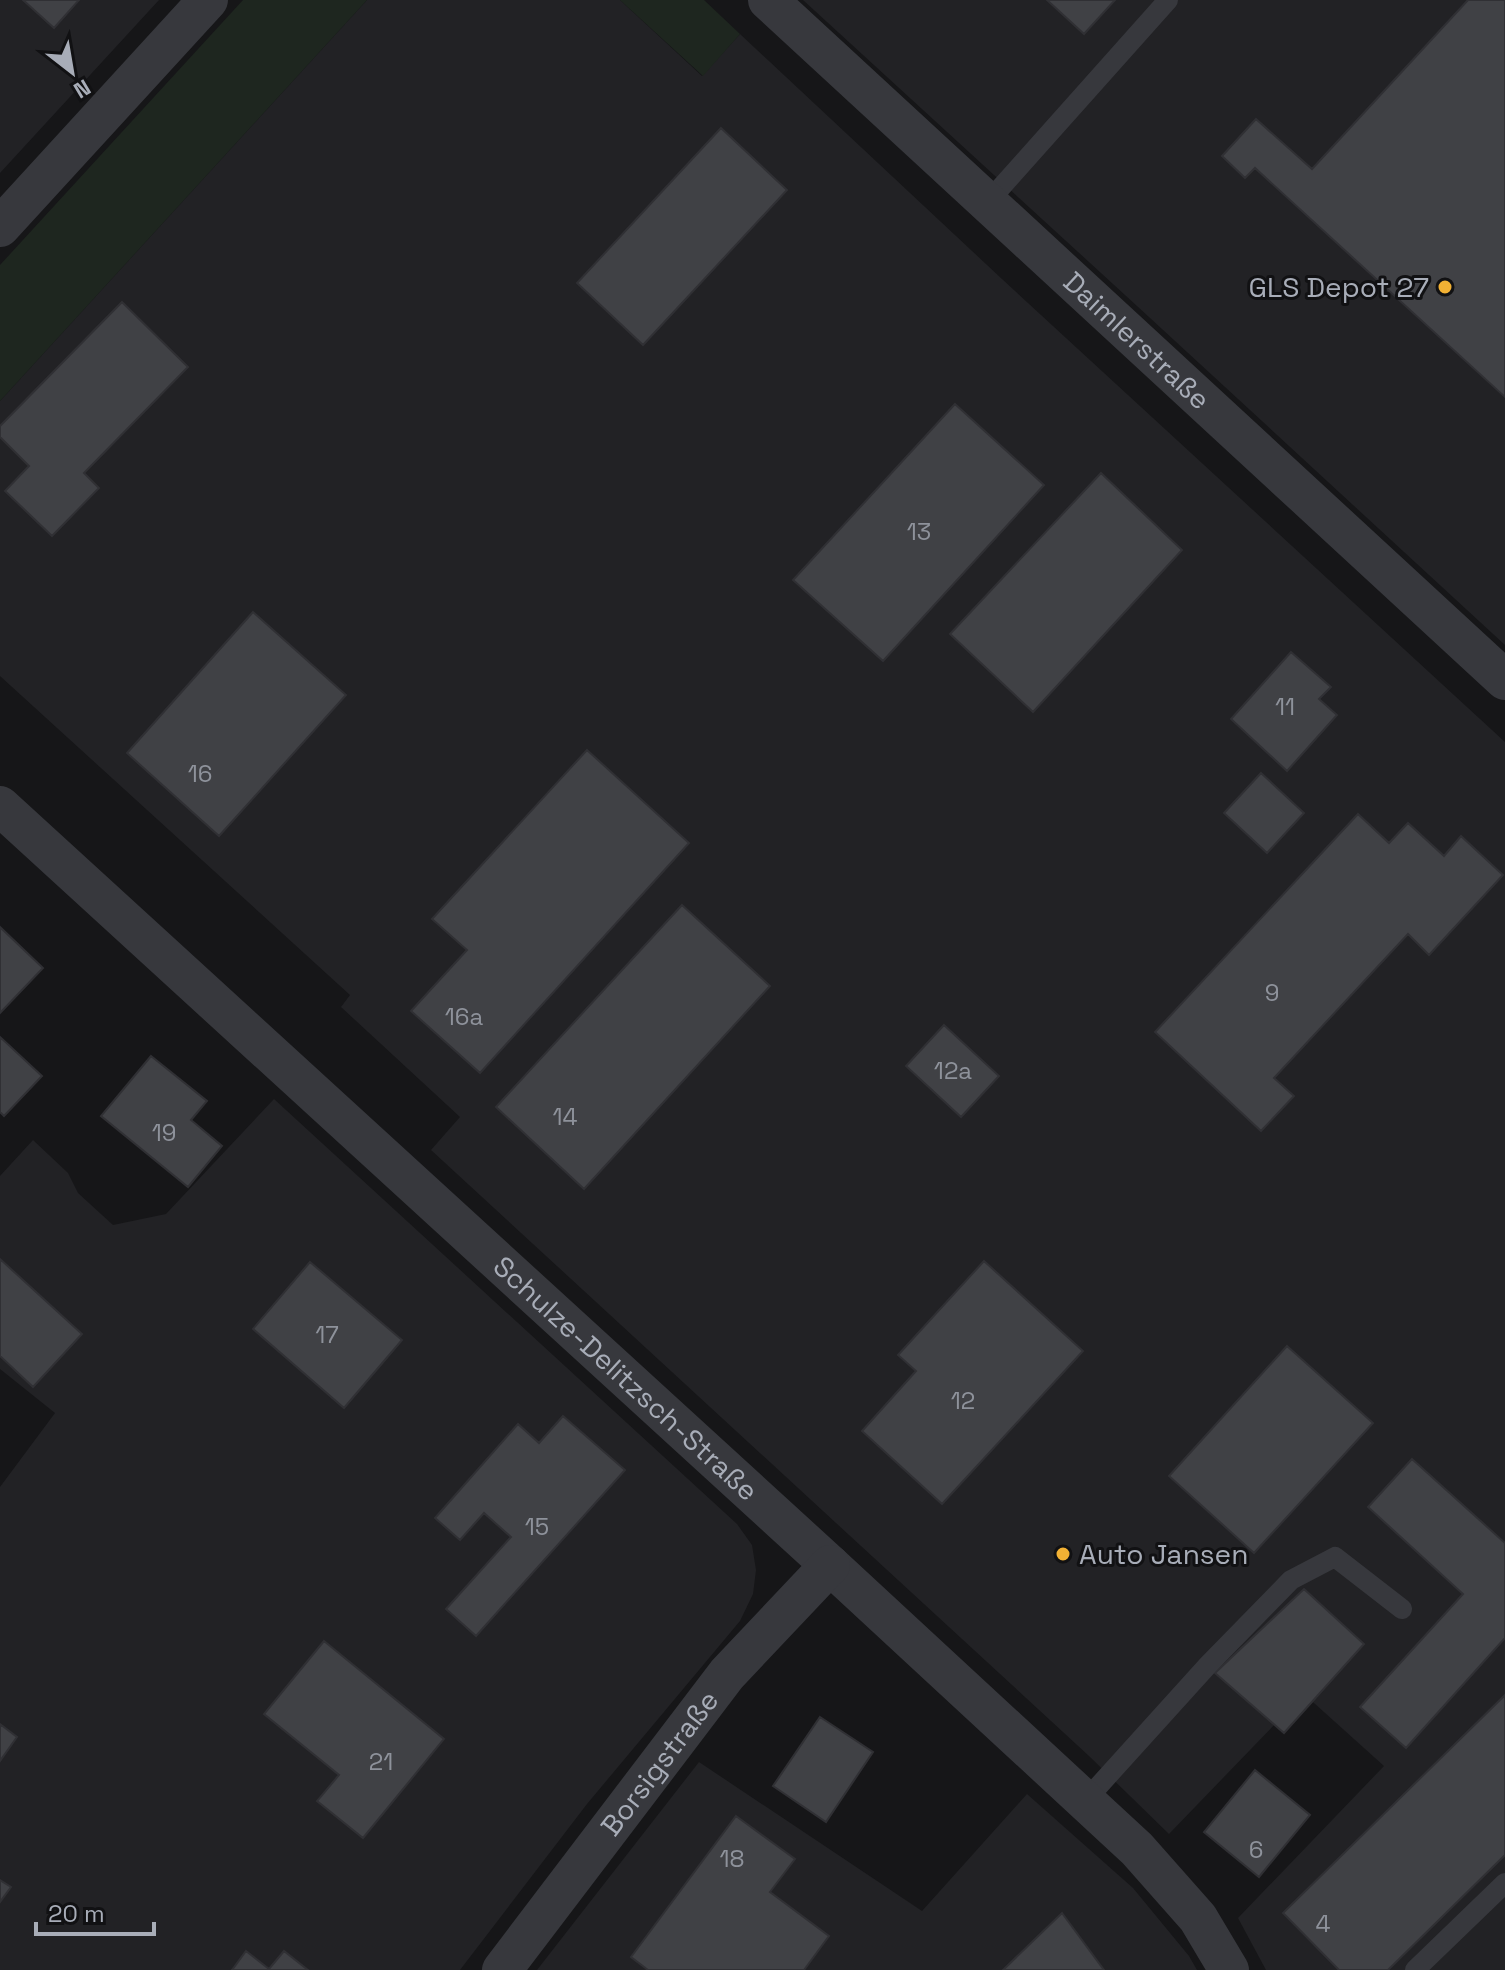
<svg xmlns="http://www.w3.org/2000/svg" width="1505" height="1970" font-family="'Space Grotesk',sans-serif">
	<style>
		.built { fill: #222225 }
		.green { fill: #1e261f }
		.building { fill: #404145; stroke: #303034; stroke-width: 2 }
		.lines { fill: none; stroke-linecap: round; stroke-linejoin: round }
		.service { stroke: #37383d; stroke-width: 20 }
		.minor { stroke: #37383d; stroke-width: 40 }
		.poi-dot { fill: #f2b134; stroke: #111113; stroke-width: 3 }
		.labels { text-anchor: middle; stroke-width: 6; stroke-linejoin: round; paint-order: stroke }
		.number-label { font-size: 24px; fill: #8e929b }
		.poi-label { font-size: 28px; fill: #a8adb8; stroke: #111113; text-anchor: end }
		.street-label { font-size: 28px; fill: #a8adb8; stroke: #111113 }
	</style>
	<rect width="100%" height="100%" fill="#161618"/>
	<path class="built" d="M 0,0 L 159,0 L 0,173 Z
		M 367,0 L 620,0 L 702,76 L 740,34 L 1002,279 L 1505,742 L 1505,1970 L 1266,1970 L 1238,1918 L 1384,1766 L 1304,1694 L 1169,1834 L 1089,1756 L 431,1150 L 460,1117 L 341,1007 L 350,995 L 0,676 L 0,401 Z
		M 803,0 L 1505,0 L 1505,645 L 1137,306 Z
		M 274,1099 L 737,1524 L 752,1545 L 756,1570 L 753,1594 L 740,1621 L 587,1804 L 460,1970 L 0,1970 L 0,1487 L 55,1413 L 0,1369 L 0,1176 L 33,1140 L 68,1173 L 78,1193 L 113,1225 L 166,1214 Z
		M 699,1762 L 922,1911 L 1027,1794 L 1133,1888 L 1189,1956 L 1197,1970 L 537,1970 Z"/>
	<path class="green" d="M 243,0 L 367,0 L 0,401 L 0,265 Z
		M 620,0 L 704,0 L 740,34 L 703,76 Z"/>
	<path class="building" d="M 23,0 L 79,0 L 54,28 Z
		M 1047,0 L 1115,0 L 1084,34 Z
		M 1468,0 L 1505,0 L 1505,397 L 1255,168 L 1245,178 L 1222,156 L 1256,119 L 1312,169 Z
		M 721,128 L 787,190 L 643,345 L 577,283 Z
		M 122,302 L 188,367 L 84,473 L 99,488 L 52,536 L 5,491 L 29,466 L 0,437 L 0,426 Z
		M 955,404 L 1044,485 L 883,661 L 793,580 Z
		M 1101,473 L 1182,550 L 1033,712 L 950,634 Z
		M 253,612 L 346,695 L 219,836 L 127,753 Z
		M 1291,652 L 1331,687 L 1319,699 L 1337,715 L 1287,771 L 1231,719 Z
		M 587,750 L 689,843 L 480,1073 L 411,1011 L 467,950 L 432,919 Z
		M 1261,773 L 1304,813 L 1267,853 L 1224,813 Z
		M 1358,814 L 1389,843 L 1408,823 L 1444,856 L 1461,836 L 1503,875 L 1429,955 L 1408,934 L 1274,1078 L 1294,1096 L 1261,1131 L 1155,1032 Z
		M 682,905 L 770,986 L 584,1189 L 496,1107 Z
		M 0,927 L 43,968 L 0,1013 Z
		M 944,1025 L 999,1076 L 961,1117 L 906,1066 Z
		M 0,1037 L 42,1076 L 4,1116 L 0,1112 Z
		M 151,1056 L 207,1101 L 191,1120 L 222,1146 L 188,1187 L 101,1116 Z
		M 0,1259 L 82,1334 L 33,1387 L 0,1356 Z
		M 984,1261 L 1083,1351 L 942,1504 L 862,1431 L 916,1371 L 898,1355 Z
		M 310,1262 L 402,1340 L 344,1408 L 253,1329 Z
		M 1287,1346 L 1373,1423 L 1254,1553 L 1169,1476 Z
		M 563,1416 L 625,1470 L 476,1636 L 446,1609 L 511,1537 L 484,1513 L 460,1540 L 435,1518 L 518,1424 L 539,1443 Z
		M 1412,1459 L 1505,1543 L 1505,1638 L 1406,1748 L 1360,1707 L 1463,1594 L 1368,1507 Z
		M 1304,1589 L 1364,1644 L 1284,1733 L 1215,1673 Z
		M 324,1641 L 444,1739 L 363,1838 L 317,1801 L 339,1775 L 264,1714 Z
		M 1505,1695 L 1505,1855 L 1388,1970 L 1339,1970 L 1283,1913 Z
		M 820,1717 L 873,1752 L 826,1822 L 773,1786 Z
		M 0,1724 L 17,1737 L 0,1761 Z
		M 1255,1770 L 1310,1815 L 1259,1877 L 1204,1832 Z
		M 736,1816 L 795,1859 L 770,1892 L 829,1936 L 804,1970 L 648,1970 L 631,1957 Z
		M 0,1880 L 11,1887 L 0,1902 Z
		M 1062,1913 L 1104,1970 L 1003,1970 Z
		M 246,1951 L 269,1969 L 284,1951 L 308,1970 L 232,1970 Z"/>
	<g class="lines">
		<path class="service" d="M 987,203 L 1168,0
			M 1085,1801 L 1208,1665 L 1291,1580 L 1335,1557 L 1402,1609
			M 1415,1970 L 1505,1883"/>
		<g class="minor">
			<path id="s1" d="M 768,0 L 1505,680"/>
			<path d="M 0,227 L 208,0"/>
			<path id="s2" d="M 0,806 L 830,1565 L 1137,1849 L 1198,1918 L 1229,1970"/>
			<path id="s3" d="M 502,1970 L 727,1674 L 830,1565"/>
		</g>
	</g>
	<g class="poi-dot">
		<circle cx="1445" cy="287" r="8"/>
		<circle cx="1063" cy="1554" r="8"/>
	</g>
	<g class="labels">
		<g class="number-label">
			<text x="919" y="540">13</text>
			<text x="1285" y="715">11</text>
			<text x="200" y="782">16</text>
			<text x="1272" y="1001">9</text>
			<text x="464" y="1025">16a</text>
			<text x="953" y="1079">12a</text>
			<text x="565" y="1125">14</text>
			<text x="164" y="1141">19</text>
			<text x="327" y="1343">17</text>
			<text x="963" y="1409">12</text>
			<text x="537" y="1535">15</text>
			<text x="381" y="1770">21</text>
			<text x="1256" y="1858">6</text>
			<text x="732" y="1867">18</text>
			<text x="1323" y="1932">4</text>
		</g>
		<g class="poi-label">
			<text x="1429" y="297">GLS Depot 27</text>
			<text x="1079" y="1564" text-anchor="start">Auto Jansen</text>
		</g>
		<g class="street-label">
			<text dy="10" stroke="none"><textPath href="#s1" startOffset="502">Daimlerstraße</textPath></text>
			<text dy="10" stroke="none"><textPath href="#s2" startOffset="848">Schulze-Delitzsch-Straße</textPath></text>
			<text dy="10" stroke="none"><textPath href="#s3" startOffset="260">Borsigstraße</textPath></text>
		</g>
	</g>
	<g transform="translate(72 72) rotate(149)" stroke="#111113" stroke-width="6" paint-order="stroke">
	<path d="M0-6L14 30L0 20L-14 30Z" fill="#a8adb8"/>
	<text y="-12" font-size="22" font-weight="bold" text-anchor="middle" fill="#a8adb8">N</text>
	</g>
	<path d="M36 1922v12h118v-12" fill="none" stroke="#a8adb8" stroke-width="4"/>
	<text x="48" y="1922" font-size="24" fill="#a8adb8" stroke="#111113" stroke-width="6" paint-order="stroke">20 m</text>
</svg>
